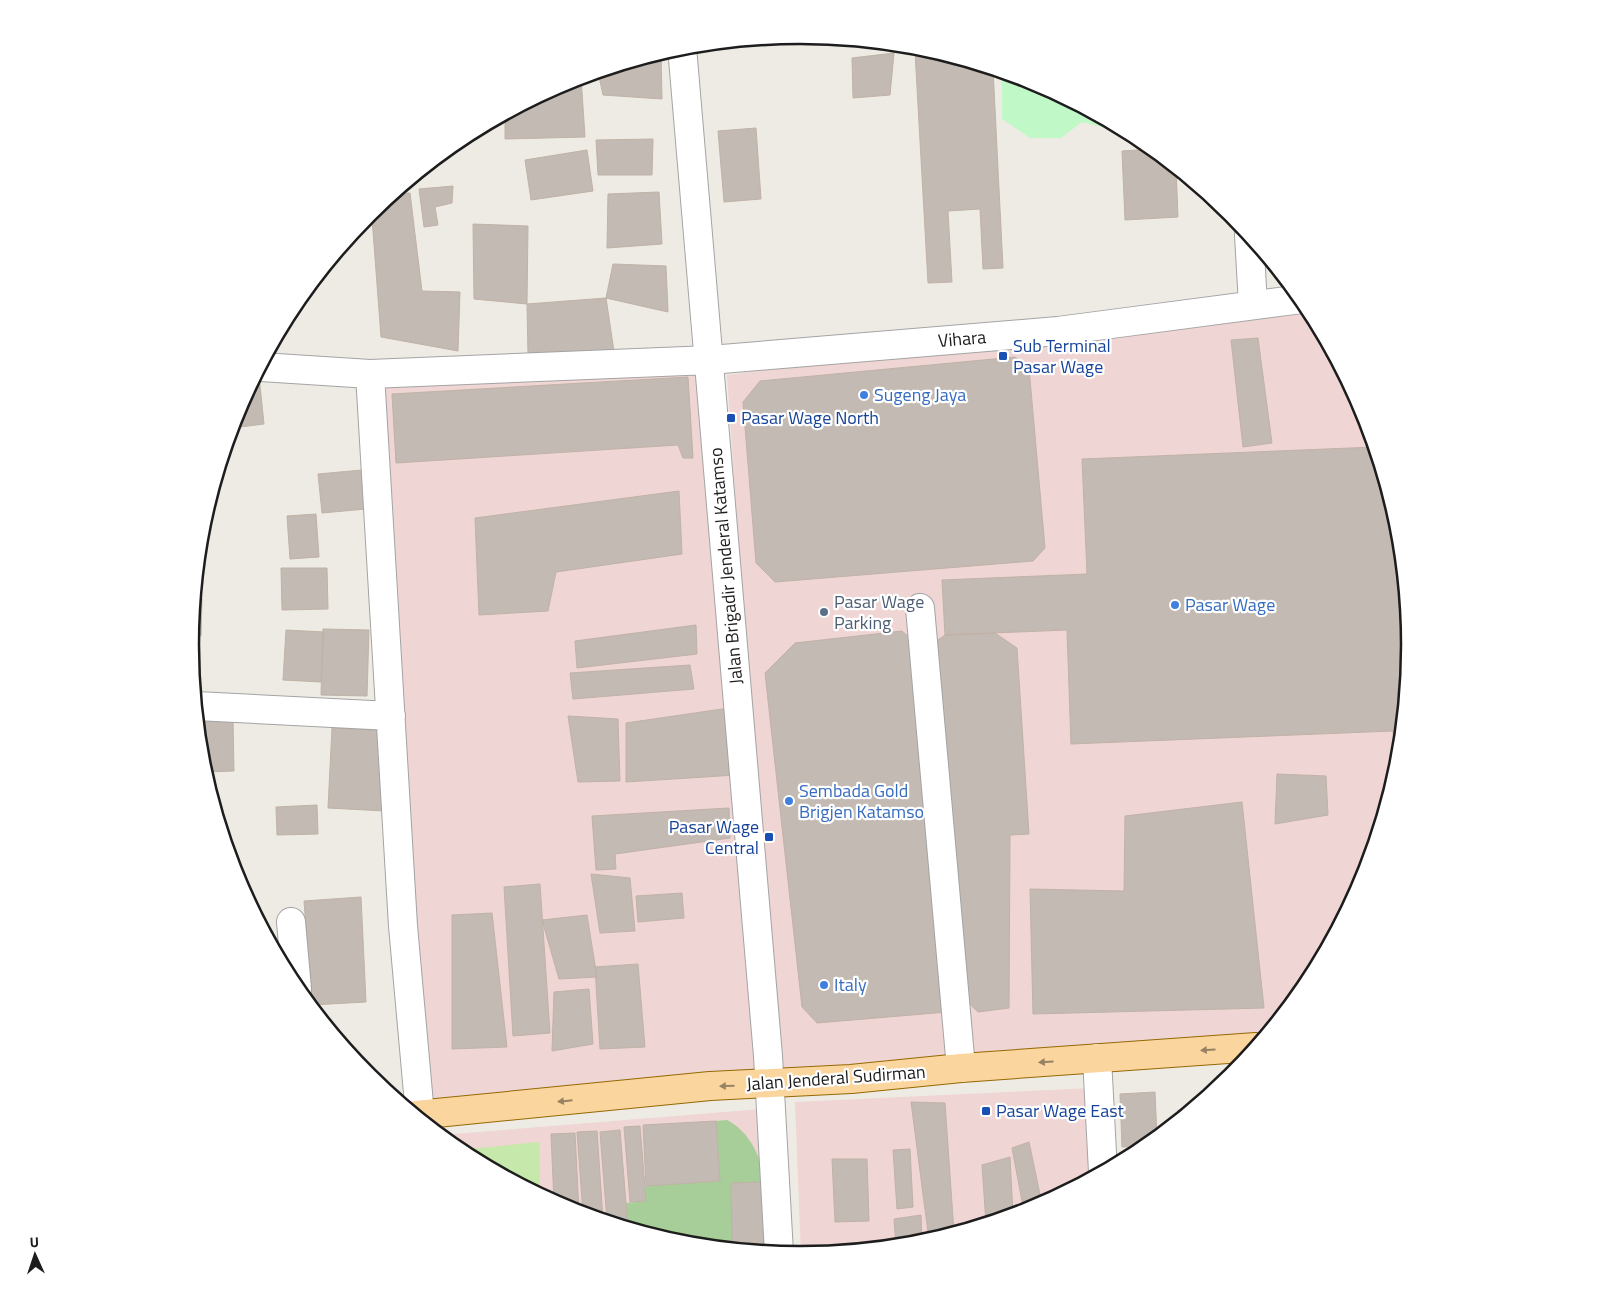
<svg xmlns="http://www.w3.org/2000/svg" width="1601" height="1290" font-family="'Titillium Web',sans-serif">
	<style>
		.commercial { fill: #efd5d3 }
		.grass { fill: #c6e8aa }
		.forest { fill: #a7cd99 }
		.park { fill: #c1f8c7 }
		.building { fill: #c3bab3; stroke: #c0b2a6 }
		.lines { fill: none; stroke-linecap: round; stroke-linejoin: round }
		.minor-casing { stroke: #a4a4a4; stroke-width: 30 }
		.major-casing { stroke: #946903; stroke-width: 30 }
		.minor { stroke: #fff; stroke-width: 28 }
		.major { stroke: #fad59d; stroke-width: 28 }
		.oneway { fill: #978263 }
		.transit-dot { fill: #1a4fb4; stroke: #fff; stroke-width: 2 }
		.shop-dot { fill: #3f7fe0; stroke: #fff; stroke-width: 2 }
		.service-dot { fill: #5c6f8a; stroke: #fff; stroke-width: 2 }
		.labels { text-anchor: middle; stroke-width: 4.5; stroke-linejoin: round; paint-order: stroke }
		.street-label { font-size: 18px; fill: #1d1d1d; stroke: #fff }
		.transit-label { font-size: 18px; fill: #164399; stroke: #fff; text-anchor: start }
		.shop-label { font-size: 18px; fill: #366cbe; stroke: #fff; text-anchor: start }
		.service-label { font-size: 18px; fill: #4e5e75; stroke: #fff; text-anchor: start }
		.rim { fill: none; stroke: #1d1d1d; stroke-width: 2.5 }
	</style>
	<rect width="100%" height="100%" fill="#eeebe4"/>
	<path class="commercial" d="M 1253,304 L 1308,306 L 1364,412 L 1399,526 L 1410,645 L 1399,764 L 1364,879 L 1308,984 L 1265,1035 L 408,1102 L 361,375 L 720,374 L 743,612 L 727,375 Z
		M 1093,1088 L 1102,1172 L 1034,1209 L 919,1243 L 801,1255 L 795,1102 Z
		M 762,1109 L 771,1252 L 681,1243 L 567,1208 L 461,1152 L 441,1135 Z"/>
	<path class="grass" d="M 539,1142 L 540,1194 L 459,1150 Z"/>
	<path class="forest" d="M 727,1120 C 751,1133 760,1156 766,1182 L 731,1184 L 732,1248 L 681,1243 L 628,1227 L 626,1203 L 646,1201 L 645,1186 L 720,1181 L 716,1121 Z"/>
	<path class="park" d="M 1002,72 L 1034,82 L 1136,136 L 1082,122 L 1061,138 L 1030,138 L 1002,119 Z"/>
	<path class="building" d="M 934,51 L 993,69 L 1003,268 L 983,269 L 980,209 L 948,211 L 952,282 L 928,283 L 915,52 Z
		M 661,53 L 662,99 L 603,95 L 598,72 Z
		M 894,53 L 890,95 L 853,98 L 852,58 Z
		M 581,77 L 585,137 L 505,139 L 505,114 L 567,81 Z
		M 756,128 L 761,199 L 724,202 L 718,131 Z
		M 653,139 L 652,175 L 598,175 L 596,140 Z
		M 1153,149 L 1176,168 L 1178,217 L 1125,220 L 1122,151 Z
		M 587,150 L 593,191 L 531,200 L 525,160 Z
		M 453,186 L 452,203 L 435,207 L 438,225 L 424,227 L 419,189 Z
		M 659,192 L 662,244 L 607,248 L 608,194 Z
		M 410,193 L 422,291 L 460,292 L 458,351 L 381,337 L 372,218 L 374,210 L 393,194 Z
		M 473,224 L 528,226 L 527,304 L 474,299 Z
		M 613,264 L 666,266 L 668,312 L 606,298 Z
		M 606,298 L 615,358 L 528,355 L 527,304 Z
		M 1258,338 L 1272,443 L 1243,447 L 1231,340 Z
		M 1015,357 L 1029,368 L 1045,548 L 1033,561 L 775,582 L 756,563 L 743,402 L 760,381 Z
		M 256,376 L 259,376 L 264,424 L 232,428 L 237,411 Z
		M 688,377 L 693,458 L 683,458 L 678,445 L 396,463 L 392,394 Z
		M 1375,447 L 1399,526 L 1410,645 L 1399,764 L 1394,778 L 1393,731 L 1071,744 L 1067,630 L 945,635 L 942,580 L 1087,574 L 1082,459 Z
		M 362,470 L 366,509 L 322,513 L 318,474 Z
		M 679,491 L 682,554 L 556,572 L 548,611 L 479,615 L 475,518 Z
		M 316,514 L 319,557 L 290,559 L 287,516 Z
		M 281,568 L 327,568 L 328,609 L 282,610 Z
		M 195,598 L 202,599 L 201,636 L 191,635 Z
		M 696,625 L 697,654 L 577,668 L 575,641 Z
		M 323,629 L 369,630 L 367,696 L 321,695 Z
		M 286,630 L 324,632 L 321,682 L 283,680 Z
		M 902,631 L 917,644 L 947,1012 L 817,1023 L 802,1007 L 765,673 L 795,643 Z
		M 995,633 L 1017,648 L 1029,834 L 1010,835 L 1009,1008 L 978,1012 L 958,993 L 928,647 L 945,635 Z
		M 690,665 L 694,689 L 573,699 L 570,673 Z
		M 729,708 L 736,775 L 626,782 L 626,723 Z
		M 568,716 L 618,719 L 620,781 L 578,782 Z
		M 233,719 L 234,771 L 205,772 L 198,720 Z
		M 332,728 L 389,731 L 385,811 L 328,808 Z
		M 1277,774 L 1326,776 L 1328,815 L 1275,824 Z
		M 1242,802 L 1264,1008 L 1033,1014 L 1030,889 L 1124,891 L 1125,816 Z
		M 317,805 L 318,834 L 277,835 L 276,807 Z
		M 729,808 L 730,838 L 615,854 L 616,869 L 596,870 L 592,816 Z
		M 591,874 L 630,878 L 635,931 L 600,933 Z
		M 540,884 L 550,1033 L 513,1036 L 504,887 Z
		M 682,893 L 684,918 L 638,922 L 636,896 Z
		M 361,897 L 366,1002 L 312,1005 L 304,901 Z
		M 492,913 L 507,1047 L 452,1049 L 452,915 Z
		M 587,915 L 597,977 L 559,979 L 542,920 Z
		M 638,964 L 645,1047 L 600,1049 L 595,967 Z
		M 589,989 L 593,1044 L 552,1051 L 554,992 Z
		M 1155,1092 L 1157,1138 L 1147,1146 L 1122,1147 L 1120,1094 Z
		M 911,1102 L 945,1103 L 954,1233 L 929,1240 Z
		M 1192,1109 L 1179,1120 L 1178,1110 Z
		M 716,1121 L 720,1181 L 646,1186 L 643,1125 Z
		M 640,1126 L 646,1201 L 630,1202 L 624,1127 Z
		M 620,1130 L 626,1203 L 628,1227 L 607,1221 L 600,1132 Z
		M 597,1131 L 603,1219 L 583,1213 L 577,1132 Z
		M 575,1133 L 577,1173 L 579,1212 L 554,1202 L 551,1134 Z
		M 1029,1142 L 1042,1204 L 1024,1212 L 1012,1148 Z
		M 910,1149 L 913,1207 L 897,1209 L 893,1150 Z
		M 1010,1157 L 1013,1215 L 986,1223 L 982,1165 Z
		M 832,1159 L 867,1159 L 869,1221 L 835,1222 Z
		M 766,1182 L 767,1252 L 732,1248 L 731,1183 Z
		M 921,1215 L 922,1243 L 896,1246 L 894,1219 Z"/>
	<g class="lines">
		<defs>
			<path id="minor" d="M 682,47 L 768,1056 L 779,1253
				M 1249,235 L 1253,305
				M 261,367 L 370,374 L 710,360 L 1058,331 L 1302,299
				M 370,374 L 403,926 L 420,1115
				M 920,608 L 961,1068
				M 196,706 L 391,716
				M 291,922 L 297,989
				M 1097,1058 L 1103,1172"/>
			<path id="major" d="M 416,1115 L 710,1086 L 851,1079 L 961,1068 L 1256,1047"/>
		</defs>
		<use href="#minor" class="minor-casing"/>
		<use href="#major" class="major-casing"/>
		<use href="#minor" class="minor"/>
		<use href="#major" class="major"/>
	</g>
	<defs><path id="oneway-solid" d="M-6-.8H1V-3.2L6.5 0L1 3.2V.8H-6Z" transform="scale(1.25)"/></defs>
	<g class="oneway">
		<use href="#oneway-solid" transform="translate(1208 1050) rotate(176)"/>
		<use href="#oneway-solid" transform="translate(1046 1062) rotate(176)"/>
		<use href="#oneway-solid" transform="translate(727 1086) rotate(179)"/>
		<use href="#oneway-solid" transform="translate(565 1101) rotate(174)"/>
	</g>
	<g class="transit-dot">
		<rect x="998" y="351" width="10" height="10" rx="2.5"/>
		<rect x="726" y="413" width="10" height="10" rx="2.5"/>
		<rect x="764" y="832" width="10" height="10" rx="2.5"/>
		<rect x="981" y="1106" width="10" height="10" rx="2.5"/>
	</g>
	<g class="shop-dot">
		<circle cx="864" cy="395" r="5"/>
		<circle cx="1175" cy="605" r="5"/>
		<circle cx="789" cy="801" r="5"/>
		<circle cx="824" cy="985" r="5"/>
	</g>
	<circle class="service-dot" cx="824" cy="612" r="5"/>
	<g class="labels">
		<g class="street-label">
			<text transform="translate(962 339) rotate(-5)" y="6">Vihara</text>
			<text transform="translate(726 566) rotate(-95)" y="6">Jalan Brigadir Jenderal Katamso</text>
			<text transform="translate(836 1078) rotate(-4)" y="6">Jalan Jenderal Sudirman</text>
		</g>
		<g class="transit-label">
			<text x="1013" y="352">Sub Terminal<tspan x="1013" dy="21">Pasar Wage</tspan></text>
			<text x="741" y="424">Pasar Wage North</text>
			<text x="759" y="833" text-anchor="end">Pasar Wage<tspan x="759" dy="21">Central</tspan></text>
			<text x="996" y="1117">Pasar Wage East</text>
		</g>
		<g class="shop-label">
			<text x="874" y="401">Sugeng Jaya</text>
			<text x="1185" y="611">Pasar Wage</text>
			<text x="799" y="797">Sembada Gold<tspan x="799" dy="21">Brigjen Katamso</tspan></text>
			<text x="834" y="991">Italy</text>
		</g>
		<g class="service-label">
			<text x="834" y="608">Pasar Wage<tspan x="834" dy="21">Parking</tspan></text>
		</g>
	</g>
	<path d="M0 0H1601V1290H0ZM199 645a601 601 0 1 1 1202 0a601 601 0 1 1-1202 0Z" fill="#fff" fill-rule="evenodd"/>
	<path class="rim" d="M199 645a601 601 0 1 1 1202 0a601 601 0 1 1-1202 0Z"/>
	<g transform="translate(35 1255) rotate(357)" stroke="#ffffff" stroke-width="4" paint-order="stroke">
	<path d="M0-4L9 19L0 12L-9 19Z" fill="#1d1d1d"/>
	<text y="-8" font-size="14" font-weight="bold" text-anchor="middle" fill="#1d1d1d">U</text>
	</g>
</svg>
